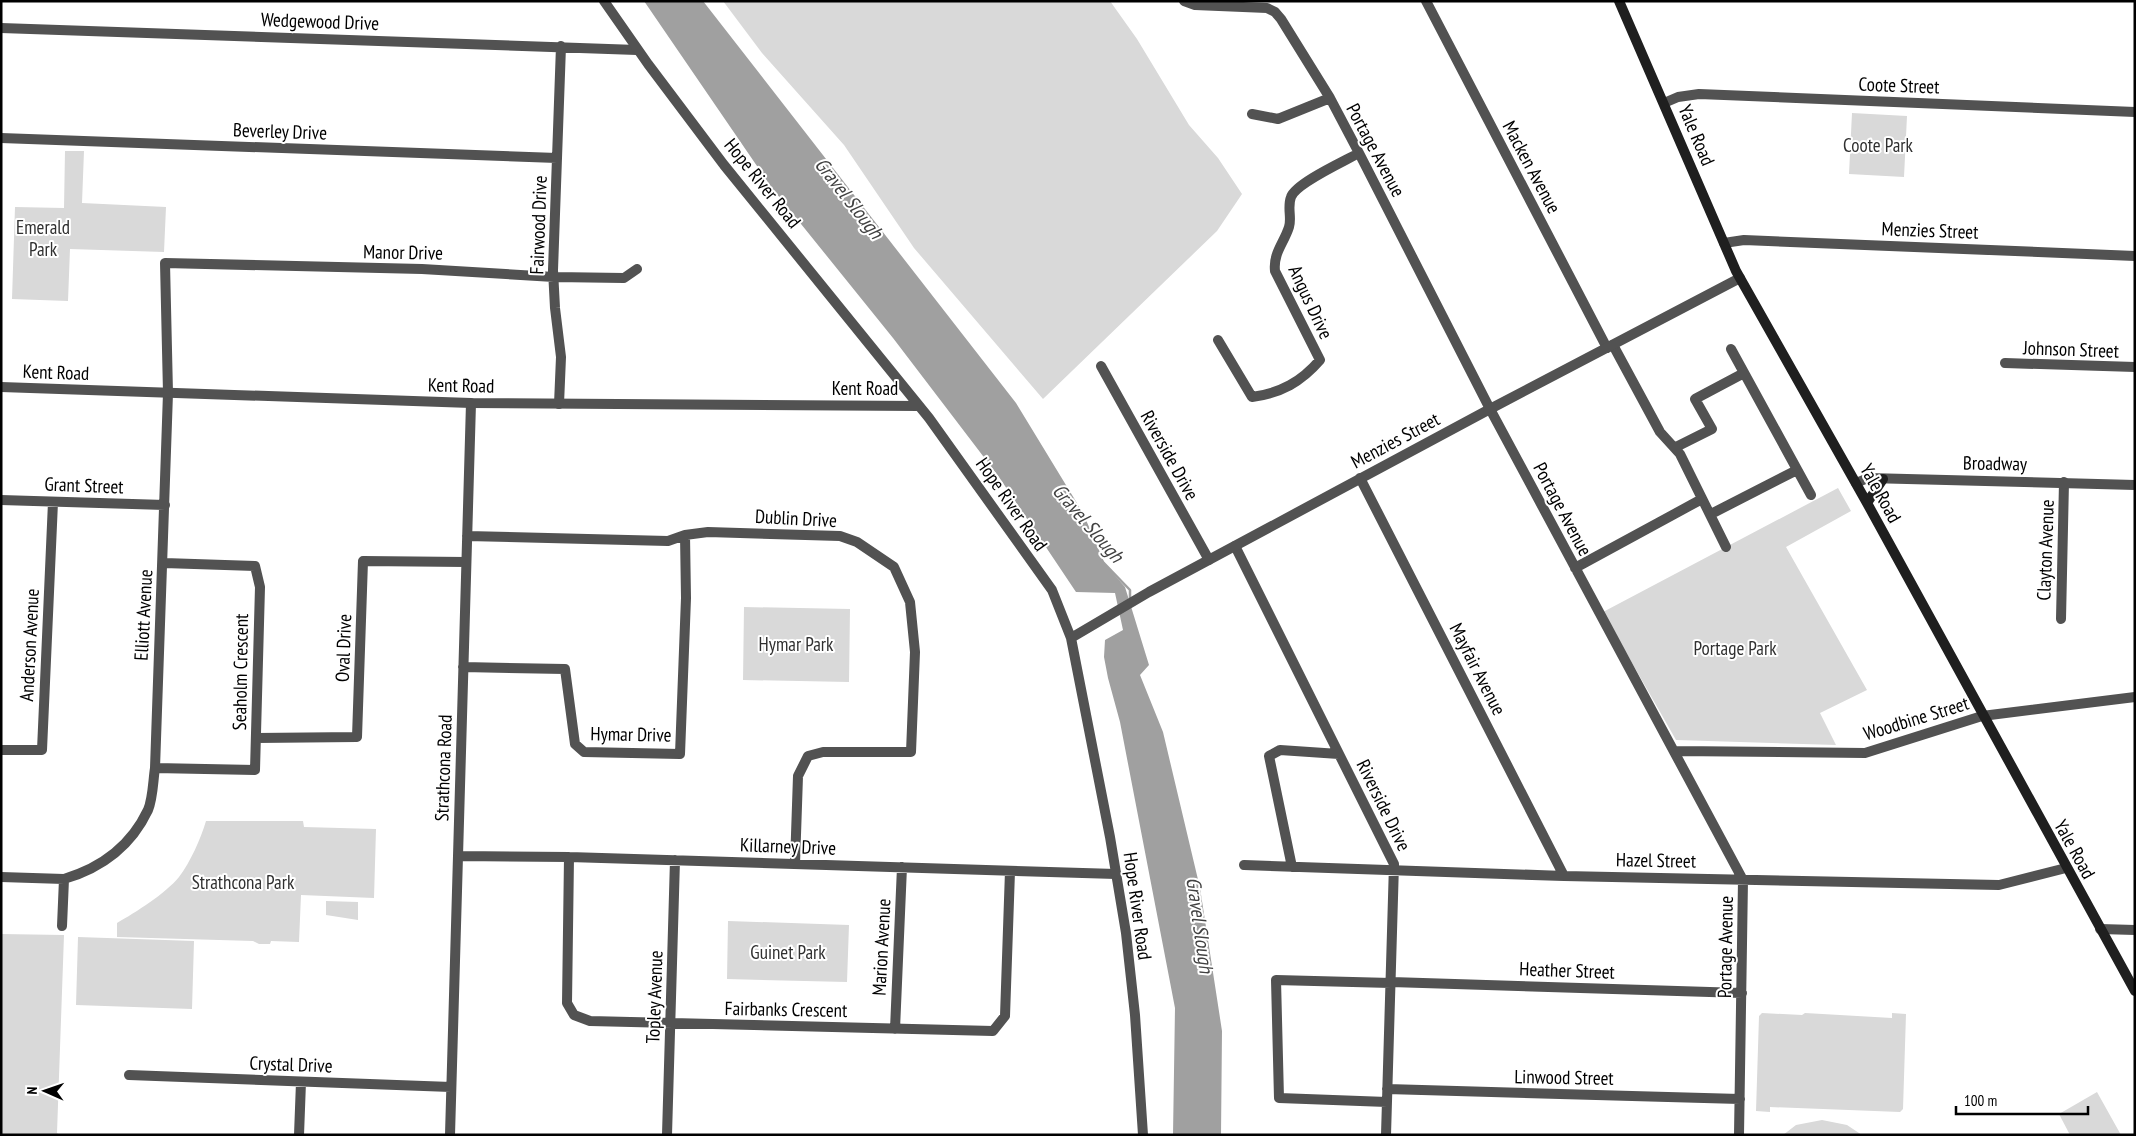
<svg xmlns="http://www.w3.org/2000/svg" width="2136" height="1136" font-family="'PT Sans Narrow',sans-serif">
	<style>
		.green { fill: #d9d9d9 }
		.water { fill: #a0a0a0 }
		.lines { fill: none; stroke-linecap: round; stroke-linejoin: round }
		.stream { stroke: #a0a0a0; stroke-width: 2.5 }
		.minor { stroke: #525252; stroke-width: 10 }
		.tertiary { stroke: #525252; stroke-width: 10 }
		.secondary { stroke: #1f1f1f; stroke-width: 10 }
		.labels { text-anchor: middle; stroke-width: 4; stroke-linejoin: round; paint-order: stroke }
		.street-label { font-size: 19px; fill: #000; stroke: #fff }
		.park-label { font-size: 19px; fill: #303030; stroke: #fff }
		.water-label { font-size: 20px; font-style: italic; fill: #414141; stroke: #fff }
	</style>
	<rect width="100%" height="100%" fill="#fff"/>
	<path class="green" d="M 723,1 L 1110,1 L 1137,39 L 1189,125 L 1218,158 L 1242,194 L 1217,231 L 1043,399 L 914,248 L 844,145 L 762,53 Z
		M 1852,113 L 1907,116 L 1904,177 L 1849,174 Z
		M 65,151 L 84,151 L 82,203 L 166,207 L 164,252 L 70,249 L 68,301 L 12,299 L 15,207 L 64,208 Z
		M 1838,488 L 1851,511 L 1786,547 L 1867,690 L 1820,713 L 1836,745 L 1676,740 L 1603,612 Z
		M 744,607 L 850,609 L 849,682 L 743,680 Z
		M 206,821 L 303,821 L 304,827 L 376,829 L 374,898 L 301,895 L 299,942 L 271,941 L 270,944 L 259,944 L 253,941 L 117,937 L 117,923 C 136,912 165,894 179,877 C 190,863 201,838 206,821 Z
		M 326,901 L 358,902 L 358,920 L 326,915 Z
		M 728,921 L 849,925 L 847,982 L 727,979 Z
		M 1,934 L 64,935 L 57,1133 L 59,1135 L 1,1135 Z
		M 78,937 L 194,941 L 192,1009 L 76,1005 Z
		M 1762,1013 L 1802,1015 L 1805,1013 L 1892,1018 L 1892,1013 L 1906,1014 L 1903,1109 L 1900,1112 L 1770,1107 L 1770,1112 L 1756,1111 L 1759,1016 Z
		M 2097,1092 L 2121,1135 L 2070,1135 L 2059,1114 Z
		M 1822,1120 L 1847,1125 L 1862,1135 L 1783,1135 L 1796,1125 Z"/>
	<path class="water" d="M 644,1 L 703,1 L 1016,403 L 1083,513 L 1105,564 L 1125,587 L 1149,665 L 1140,675 L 1163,732 L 1200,888 L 1222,1031 L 1221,1135 L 1173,1135 L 1175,1008 L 1120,722 L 1108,678 L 1104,657 L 1105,640 L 1123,630 L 1115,593 L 1076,592 L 999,477 L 893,338 L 772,188 Z"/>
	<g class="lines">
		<path class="stream" d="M 1102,561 L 1130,590 L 1130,599"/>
		<path class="minor" d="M 1184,1 L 1195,5 L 1267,8 L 1275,12 L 1281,19 L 1330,98 L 1359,153 L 1490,409 L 1743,880 L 1739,1135
			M 1426,1 L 1607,348
			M 1,28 L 637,50
			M 1664,103 L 1678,97 L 1699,94 L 2135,112
			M 1252,114 L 1278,119 L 1330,98
			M 1,138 L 557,158
			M 1724,243 L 1744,240 L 2135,256
			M 1218,340 L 1252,397 C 1281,393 1301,382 1320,360 L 1275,271 C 1273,253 1284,243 1289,227 C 1292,218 1287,207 1291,197 C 1296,183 1345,161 1359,153
			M 1613,345 L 1660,432 L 1680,454 L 1726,547
			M 1731,349 L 1811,495
			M 2005,363 L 2135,367
			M 1101,366 L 1209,560
			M 559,404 L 561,357 L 555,308 L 553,270 L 561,46
			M 1676,447 L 1712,429 L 1695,399 L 1744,373
			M 1360,478 L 1564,876
			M 1,500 L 165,505
			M 1711,514 L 1797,470
			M 467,536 L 668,541 L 685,535 L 708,532 L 840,536 L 857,542 L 894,567 L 910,602 L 915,652 L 911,752 L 823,752 L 808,756 L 798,776 L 795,864
			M 1235,546 L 1394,864 L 1386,1135
			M 1575,568 L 1702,499
			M 2061,619 L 2064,482
			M 463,667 L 565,669 L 575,744 L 584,752 L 680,754 L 686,598 L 685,535
			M 256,738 L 357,737 L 363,561 L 466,562
			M 1,750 L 42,750 L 53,502
			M 1676,751 L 1865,753 L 1982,716 L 2135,697
			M 155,768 L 255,770 L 260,587 L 255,566 L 164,563
			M 458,856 L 569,857 L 1116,874
			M 569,857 L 567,1003 L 574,1015 L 590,1021 L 993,1031 L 1005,1016 L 1010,871
			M 1244,865 L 1564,876 L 1999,885 L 2066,868
			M 1292,867 L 1269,756 L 1280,750 L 1339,754
			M 1,877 L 64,879
			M 62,926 L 64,879 C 101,868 131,846 148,810 C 153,798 153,781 155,768 L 168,393 L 165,263 L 422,269 L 554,277 L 624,278 L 637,269
			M 2100,929 L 2135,930
			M 1391,982 L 1742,993
			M 895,1029 L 902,867
			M 129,1075 L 451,1087
			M 1387,1089 L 1740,1099
			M 1387,1102 L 1279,1098 L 1276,980 L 1391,983
			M 299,1135 L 301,1082
			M 450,1135 L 471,403
			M 667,1135 L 675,860"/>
		<path class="tertiary" d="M 604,1 L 648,64 L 724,165 L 929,418 L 1052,590 L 1071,638 L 1110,837 L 1126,933 L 1135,1015 L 1143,1135
			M 1,387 L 471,403 L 919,406
			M 1856,483 L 1868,478 L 2135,485
			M 1071,638 L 1149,592 L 1490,409 L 1740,278"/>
		<path class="secondary" d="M 1619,1 L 1736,271 L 1867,503 L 2135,991
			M 1867,503 L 1883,479"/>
	</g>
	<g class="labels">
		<g class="street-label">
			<text transform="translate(320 21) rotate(2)" y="7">Wedgewood Drive</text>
			<text transform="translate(1899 85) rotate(2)" y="7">Coote Street</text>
			<text transform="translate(280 131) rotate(2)" y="7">Beverley Drive</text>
			<text transform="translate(1697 135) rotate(67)" y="7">Yale Road</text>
			<text transform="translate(1376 150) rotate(62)" y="7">Portage Avenue</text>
			<text transform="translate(1532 167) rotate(62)" y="7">Macken Avenue</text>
			<text transform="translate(763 183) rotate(51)" y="7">Hope River Road</text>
			<text transform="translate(538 225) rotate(-88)" y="7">Fairwood Drive</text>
			<text transform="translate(1930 230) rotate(2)" y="7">Menzies Street</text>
			<text transform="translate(403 252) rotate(1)" y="7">Manor Drive</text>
			<text transform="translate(1311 302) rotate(65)" y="7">Angus Drive</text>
			<text transform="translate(2071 349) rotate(2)" y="7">Johnson Street</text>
			<text transform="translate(56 372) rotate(2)" y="7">Kent Road</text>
			<text transform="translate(461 385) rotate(1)" y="7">Kent Road</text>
			<text x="865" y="395">Kent Road</text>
			<text transform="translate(1395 440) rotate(-28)" y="7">Menzies Street</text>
			<text transform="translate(1170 455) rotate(61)" y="7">Riverside Drive</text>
			<text transform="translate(1995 463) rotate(1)" y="7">Broadway</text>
			<text transform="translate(84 485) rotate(2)" y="7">Grant Street</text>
			<text transform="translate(1881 493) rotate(61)" y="7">Yale Road</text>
			<text transform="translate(1012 504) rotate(55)" y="7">Hope River Road</text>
			<text transform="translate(1563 509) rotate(62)" y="7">Portage Avenue</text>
			<text transform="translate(796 518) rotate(3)" y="7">Dublin Drive</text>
			<text transform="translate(2045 550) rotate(-88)" y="7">Clayton Avenue</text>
			<text transform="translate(143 615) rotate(-87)" y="7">Elliott Avenue</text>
			<text transform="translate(29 645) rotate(-87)" y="7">Anderson Avenue</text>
			<text transform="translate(343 648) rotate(-88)" y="7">Oval Drive</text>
			<text transform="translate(1478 669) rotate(63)" y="7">Mayfair Avenue</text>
			<text transform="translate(240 672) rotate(-89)" y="7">Seaholm Crescent</text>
			<text transform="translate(1916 718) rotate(-17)" y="7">Woodbine Street</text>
			<text transform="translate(631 734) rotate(1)" y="7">Hymar Drive</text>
			<text transform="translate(443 768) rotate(-88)" y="7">Strathcona Road</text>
			<text transform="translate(1384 805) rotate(64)" y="7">Riverside Drive</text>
			<text transform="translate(788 846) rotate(2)" y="7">Killarney Drive</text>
			<text transform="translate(2075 849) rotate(61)" y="7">Yale Road</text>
			<text transform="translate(1656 860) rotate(1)" y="7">Hazel Street</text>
			<text transform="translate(1138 906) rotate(82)" y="7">Hope River Road</text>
			<text transform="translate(881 947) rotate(-87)" y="7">Marion Avenue</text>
			<text transform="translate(1725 947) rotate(-89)" y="7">Portage Avenue</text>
			<text transform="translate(1567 970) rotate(2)" y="7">Heather Street</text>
			<text transform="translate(654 997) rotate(-88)" y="7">Topley Avenue</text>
			<text transform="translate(786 1009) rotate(1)" y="7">Fairbanks Crescent</text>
			<text transform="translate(291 1064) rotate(2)" y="7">Crystal Drive</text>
			<text transform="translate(1564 1077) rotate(1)" y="7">Linwood Street</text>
		</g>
		<g class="park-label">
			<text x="1878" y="152">Coote Park</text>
			<text x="43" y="234">Emerald<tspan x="43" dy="22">Park</tspan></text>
			<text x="796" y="651">Hymar Park</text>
			<text x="1735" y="655">Portage Park</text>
			<text x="243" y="889">Strathcona Park</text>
			<text x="788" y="959">Guinet Park</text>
		</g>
		<g class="water-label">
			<text transform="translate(849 198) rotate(52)" y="7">Gravel Slough</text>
			<text transform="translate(1088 523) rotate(49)" y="7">Gravel Slough</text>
			<text transform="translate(1200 925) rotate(82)" y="7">Gravel Slough</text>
		</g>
	</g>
	<rect width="2136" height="1136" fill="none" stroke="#000000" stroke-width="5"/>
	<g transform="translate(45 1091) rotate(272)" stroke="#ffffff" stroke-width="4" paint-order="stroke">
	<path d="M0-4L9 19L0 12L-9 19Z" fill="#000000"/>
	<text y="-8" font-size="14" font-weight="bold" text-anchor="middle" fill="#000000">N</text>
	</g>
	<path d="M1956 1106v8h132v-8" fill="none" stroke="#000000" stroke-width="2.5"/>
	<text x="1964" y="1106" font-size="15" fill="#000000" stroke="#ffffff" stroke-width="4" paint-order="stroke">100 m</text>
</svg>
